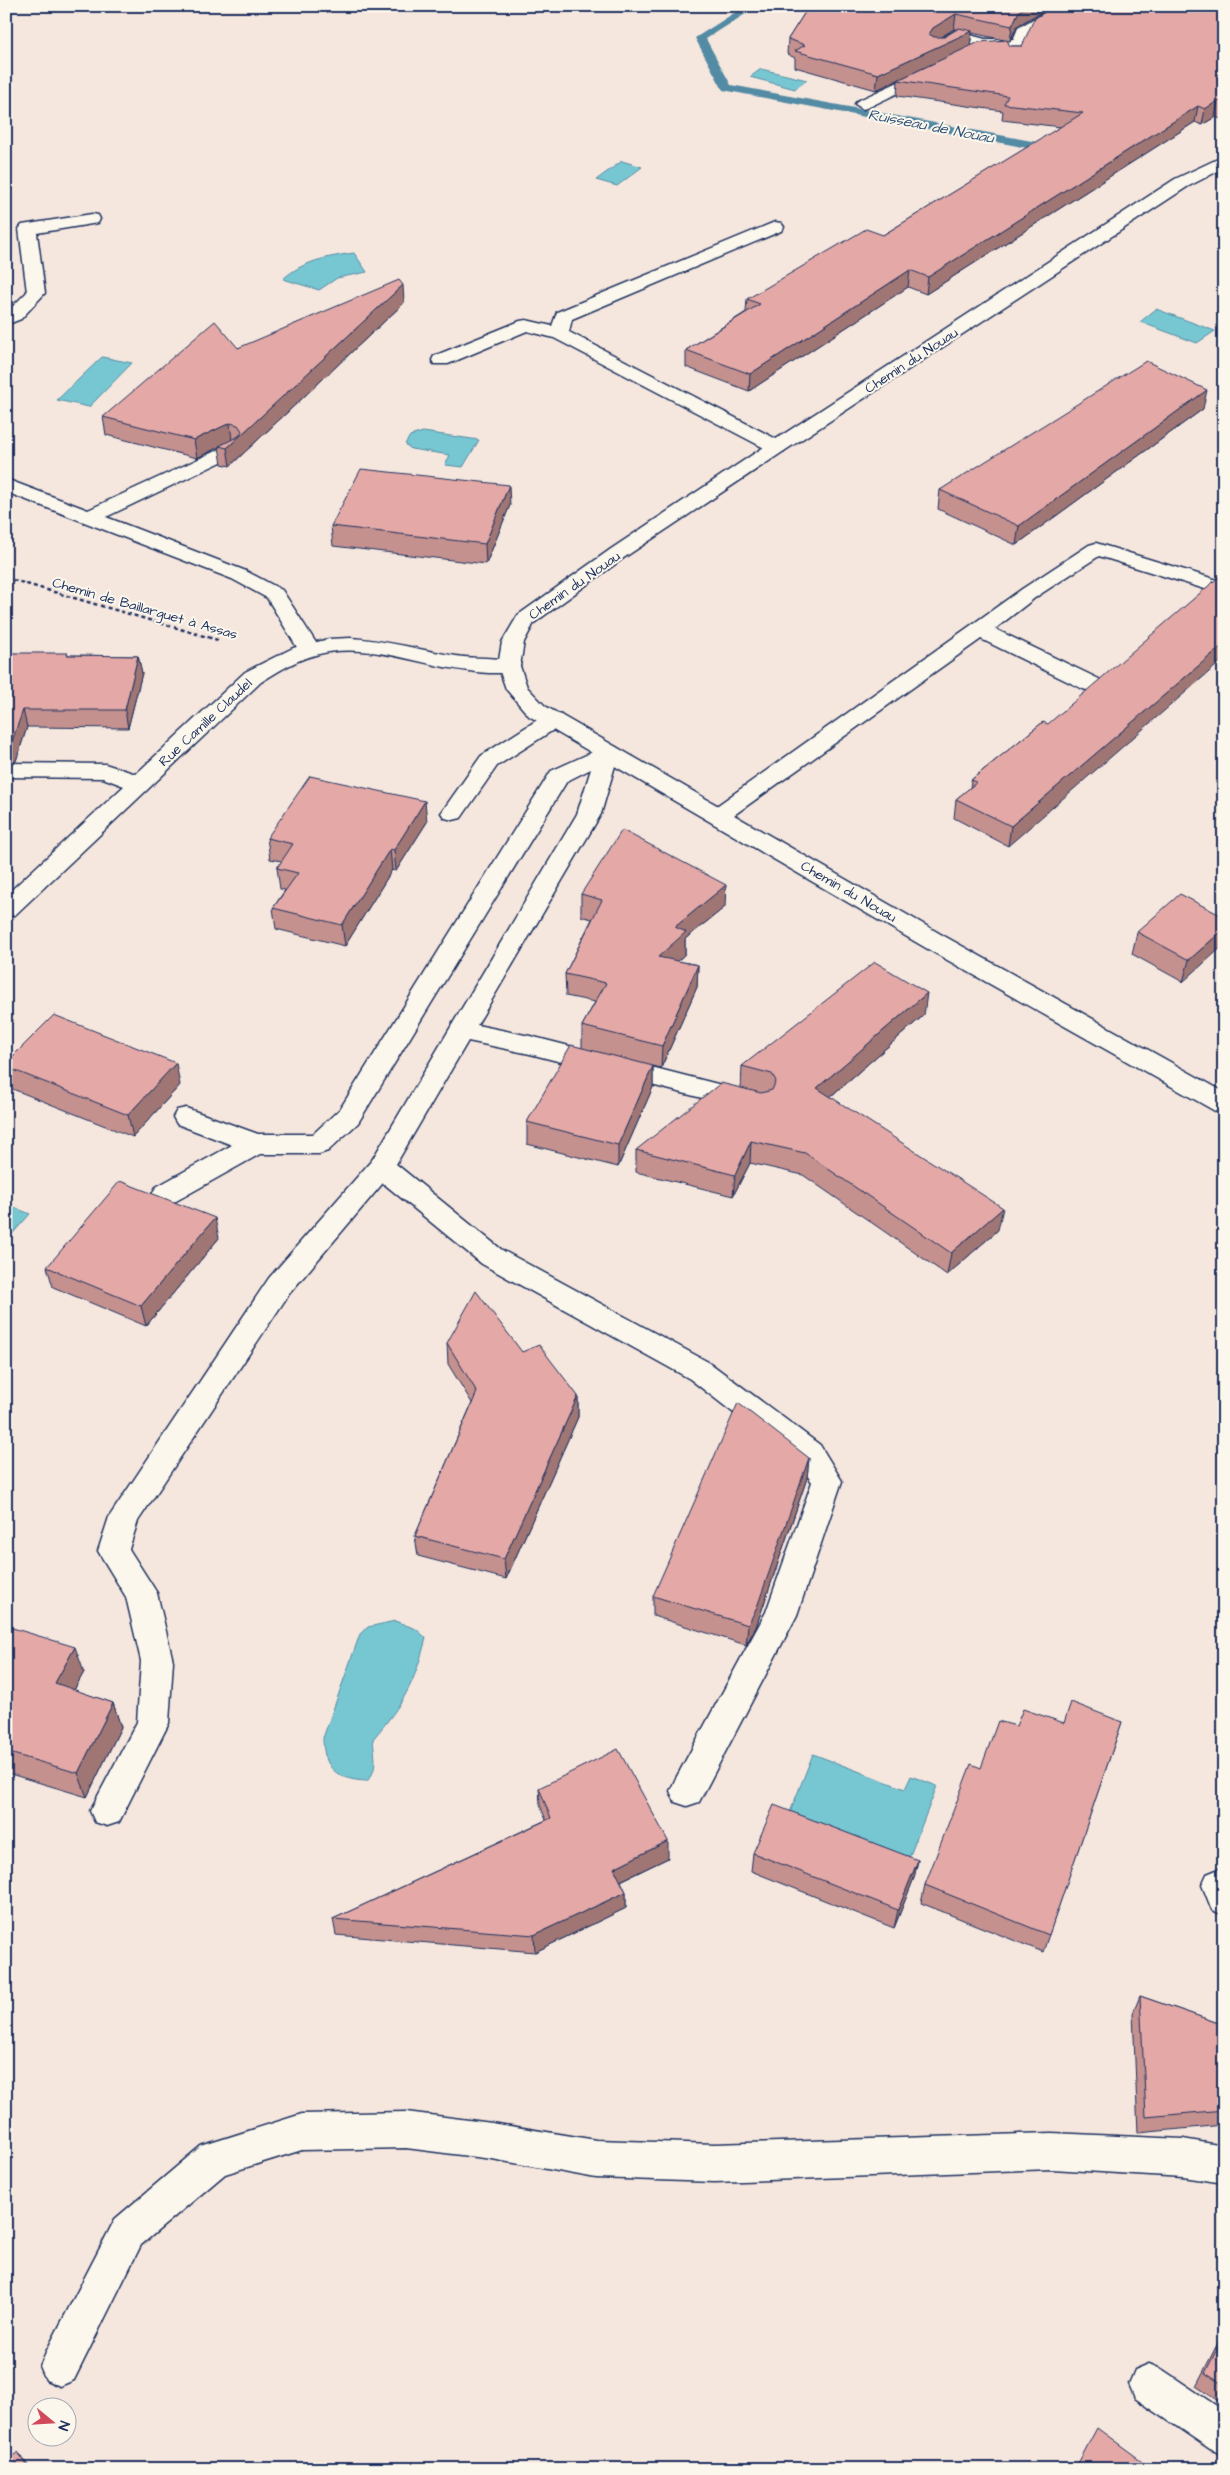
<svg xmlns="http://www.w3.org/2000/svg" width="1230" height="2475" font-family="'Architects Daughter',sans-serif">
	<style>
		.water { fill: #77c7d2; stroke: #528aa4 }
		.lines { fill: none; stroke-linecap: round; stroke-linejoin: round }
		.stream { fill: #528aa4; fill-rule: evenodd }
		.service-casing { stroke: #1b2f5e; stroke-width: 3 }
		.minor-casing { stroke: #1b2f5e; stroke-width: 3 }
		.tertiary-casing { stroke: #1b2f5e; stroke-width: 3 }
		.path { stroke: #1b2f5e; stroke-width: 2.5; stroke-dasharray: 4 3; stroke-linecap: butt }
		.service { fill: #fbf7ec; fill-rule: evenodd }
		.minor { fill: #fbf7ec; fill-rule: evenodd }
		.tertiary { fill: #fbf7ec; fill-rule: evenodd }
		.wall { fill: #c4918f; stroke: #1b2f5e; fill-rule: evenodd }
		.shaded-wall { fill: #a07674; stroke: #1b2f5e }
		.building { fill: #e4a9a6; stroke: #1b2f5e }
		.labels { text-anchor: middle; stroke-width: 4; stroke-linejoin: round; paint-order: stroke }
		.far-street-label { font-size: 14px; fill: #1b2f5e; stroke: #fbf7ec }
		.far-water-label { font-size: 15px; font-style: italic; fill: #32557b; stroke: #fbf7ec }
	</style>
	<rect width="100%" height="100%" fill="#f6e7de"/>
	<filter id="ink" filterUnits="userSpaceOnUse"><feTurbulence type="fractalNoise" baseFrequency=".02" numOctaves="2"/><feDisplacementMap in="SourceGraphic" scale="10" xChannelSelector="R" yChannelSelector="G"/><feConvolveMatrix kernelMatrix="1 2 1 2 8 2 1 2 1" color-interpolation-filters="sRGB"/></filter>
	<g filter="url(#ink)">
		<path class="water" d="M 761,69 L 807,80 L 795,89 L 750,77 Z
			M 622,161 L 642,167 L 617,186 L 596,180 Z
			M 354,253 L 367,272 L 337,278 L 319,290 L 283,279 C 303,261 327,257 354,253 Z
			M 1156,309 L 1215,331 L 1197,343 L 1140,322 Z
			M 102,357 L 132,363 L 89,407 L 57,400 Z
			M 423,432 L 479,440 L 463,467 L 445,465 L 450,455 L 411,449 L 405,444 L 410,436 Z
			M 6,1204 L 30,1214 L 6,1241 Z
			M 395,1621 L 416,1629 L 426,1638 C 414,1685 404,1702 373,1739 C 374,1753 379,1770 367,1781 C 337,1780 323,1768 323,1738 L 360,1634 L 368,1627 Z
			M 813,1754 L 905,1789 L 911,1776 L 937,1786 L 907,1863 L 789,1815 Z"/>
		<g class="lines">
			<path class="stream" d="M 745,6 L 758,6 L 706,39 L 731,85 L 1059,146 L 1065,150 L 1059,154 L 723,90 L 695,38 Z"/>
			<defs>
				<path id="service" d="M 955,31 L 985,39 L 1019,39 L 1027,44 C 1018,57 970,45 957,41 L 942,50 L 932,50 L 929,47 L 932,44 Z
					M 931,67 L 936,69 L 939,72 L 936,75 L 869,107 L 863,109 L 855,104 L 857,101 Z
					M 92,214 L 98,215 L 100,219 L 98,223 L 37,233 L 45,293 L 21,319 L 6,325 L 6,313 L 27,292 L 19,229 L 22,225 Z
					M 775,222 L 781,223 L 784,227 L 781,231 L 572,319 L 569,332 L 784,443 L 787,447 L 784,451 L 770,451 L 554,338 L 527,331 L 448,364 L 434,364 L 432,360 L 434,356 L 520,321 L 526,320 L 552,326 L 557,312 Z
					M 233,443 L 240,445 L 243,449 L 240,453 L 106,517 L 246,571 L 282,590 L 320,649 L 317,654 L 309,655 L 301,654 L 267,598 L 232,579 L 6,492 L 6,479 L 88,510 Z
					M 1096,543 L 1224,582 L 1224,595 L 1099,556 L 1036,597 L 995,629 L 1099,679 L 1102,684 L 1099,689 L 1091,691 L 1083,689 L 981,639 L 727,820 L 719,822 L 711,820 L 707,815 L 711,810 L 1022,589 L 1089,545 Z
					M 553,713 L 561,715 L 564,720 L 561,725 L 497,766 L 461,818 L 453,820 L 445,818 L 441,813 L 481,756 L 545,715 Z
					M 608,745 L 616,747 L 619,752 L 601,814 L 477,1025 L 530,1036 L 745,1091 L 754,1093 L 758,1100 L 754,1107 L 745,1109 L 530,1054 L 468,1041 L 396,1164 L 502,1250 L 710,1363 L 820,1445 L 842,1481 L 797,1615 L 699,1802 L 687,1806 L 675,1802 L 670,1791 L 675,1780 L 766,1612 L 812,1482 L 798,1463 L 690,1379 L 482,1264 L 383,1183 L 289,1294 L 138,1521 L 129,1549 L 157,1593 L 173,1661 L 169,1723 L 119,1822 L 107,1826 L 95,1822 L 90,1811 L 137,1722 L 141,1661 L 126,1597 L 98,1551 L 109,1517 L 269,1278 L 372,1160 L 577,814 L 591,769 L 567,781 L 358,1123 L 328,1151 L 319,1154 L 260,1154 L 176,1201 L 166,1204 L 156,1201 L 152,1194 L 156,1187 L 232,1145 L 177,1124 L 173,1117 L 177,1110 L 186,1108 L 258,1134 L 313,1134 L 340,1109 L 551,771 Z
					M 1219,1869 L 1224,1871 L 1224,1915 L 1212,1910 L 1202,1885 L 1207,1874 Z
					M 406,2112 L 492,2123 L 596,2140 L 715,2144 L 1052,2133 L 1183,2139 L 1196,2145 L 1202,2158 L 1196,2171 L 1183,2177 L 1052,2169 L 715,2182 L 596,2178 L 492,2159 L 406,2148 L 302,2150 L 225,2174 L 141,2245 L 74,2380 L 60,2386 L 46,2380 L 40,2366 L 46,2352 L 115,2219 L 201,2146 L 302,2114 Z
					M 1149,2364 L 1163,2370 L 1224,2411 L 1224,2455 L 1210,2449 L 1135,2398 L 1129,2384 L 1135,2370 Z"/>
				<path id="minor" d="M 1055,6 L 1073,6 L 1030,33 L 1019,60 L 1009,60 L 1006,57 L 1018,28 Z
					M 350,638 C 386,640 420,650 456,656 C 476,659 497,657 517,661 L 520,666 L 517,671 C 494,676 467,671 444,667 C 402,658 355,642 312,656 C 294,661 277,672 261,682 L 15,915 L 6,917 L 6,895 L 124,786 L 103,778 L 6,777 L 6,763 L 105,764 L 136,774 L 245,672 L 293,648 L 329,639 Z
					M 1183,2139 L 1224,2146 L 1224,2183 L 1183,2177 L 1170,2171 L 1164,2158 L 1170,2145 Z"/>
				<path id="tertiary" d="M 1224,156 L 1224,168 L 1187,187 L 784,451 L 625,557 L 534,623 L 524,642 L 520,666 L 527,687 L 545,706 L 944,936 L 1224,1092 L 1224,1113 L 1215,1111 L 926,948 L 529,716 L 506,689 L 498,666 L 502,642 L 518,615 L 611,549 L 770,443 L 1175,179 Z"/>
			</defs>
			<use href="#service" class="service-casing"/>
			<use href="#minor" class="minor-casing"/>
			<use href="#tertiary" class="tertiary-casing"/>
			<path class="path" d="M 6,578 L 221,641"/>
			<use href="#service" class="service"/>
			<use href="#minor" class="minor"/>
			<use href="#tertiary" class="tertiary"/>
		</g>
		<path class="wall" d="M 809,6 L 1051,6 L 1017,26 L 1010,41 L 1007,41 L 1010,46 L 1022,46 L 1224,6 L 1224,120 L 1215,117 L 1202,125 L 1195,122 L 926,294 L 908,287 L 749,391 L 686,367 L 686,350 L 746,312 L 747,299 L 883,235 L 1061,127 L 1002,120 L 1003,111 L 897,96 L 898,80 L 927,67 L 876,90 L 795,67 L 795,58 L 787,54 L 788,39 ZM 954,29 L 956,30 L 944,37 L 941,37 ZM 972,33 L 1004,40 L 970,46 Z
			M 404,303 L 230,466 L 222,464 L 219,447 L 197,458 L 106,435 L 103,417 L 238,348 Z
			M 1203,409 L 1016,545 L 938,509 L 940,490 Z
			M 510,505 L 486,564 L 333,546 L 331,526 Z
			M 6,653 L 69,655 L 138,656 L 142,673 L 128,728 L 27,727 L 16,761 L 6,763 Z
			M 1043,722 L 1008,846 L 954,818 L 956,799 L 970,788 L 971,780 Z
			M 427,822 L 396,871 L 392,870 L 345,946 L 276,929 L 273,908 L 285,890 L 280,889 L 277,868 L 282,861 L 270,859 L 267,838 Z
			M 581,894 L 725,907 L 685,939 L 685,954 L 677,961 L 698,965 L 697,987 L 661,1068 L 653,1066 L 653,1087 L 618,1167 L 527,1144 L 527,1122 L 582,1047 L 582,1026 L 595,1002 L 566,996 L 565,974 L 592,919 L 581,916 Z
			M 1224,917 L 1183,982 L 1132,954 L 1137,932 Z
			M 924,1015 L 830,1097 L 998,1230 L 947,1275 L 803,1175 L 750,1163 L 733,1196 L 636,1172 L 636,1150 L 741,1088 L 742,1066 Z
			M 6,1063 L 180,1085 L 133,1137 L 10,1088 L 6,1075 Z
			M 219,1238 L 146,1326 L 53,1287 L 47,1267 Z
			M 447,1343 L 522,1352 L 578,1396 L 578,1417 L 506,1579 L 418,1556 L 415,1536 L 472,1403 L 448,1364 Z
			M 809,1458 L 807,1478 L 756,1627 L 746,1645 L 653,1616 L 653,1596 Z
			M 6,1626 L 84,1672 L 74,1690 L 113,1703 L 121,1727 L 87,1797 L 7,1773 L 6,1775 Z
			M 1122,1722 L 1043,1952 L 921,1903 L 925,1885 L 981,1768 L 1016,1726 L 1064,1723 Z
			M 539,1788 L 668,1858 L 621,1881 L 626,1892 L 626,1908 L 535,1952 L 336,1935 L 333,1919 L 546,1820 L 540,1805 Z
			M 753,1853 L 918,1860 L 914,1878 L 894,1928 L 751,1871 Z
			M 1140,1996 L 1224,2025 L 1224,2125 L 1138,2133 L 1133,2013 Z
			M 1224,2331 L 1224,2405 L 1196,2386 Z"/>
		<path class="shaded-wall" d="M 1027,6 L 1051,6 L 1017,26 L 1010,41 L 1012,26 L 1019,11 Z
			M 956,14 L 954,29 L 931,43 L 929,34 L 933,28 Z
			M 972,31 L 970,47 L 876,90 L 878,74 Z
			M 1218,101 L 1215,117 L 1202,125 L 1205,109 Z
			M 1198,106 L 1195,122 L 926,294 L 928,277 Z
			M 910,270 L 908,287 L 749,391 L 750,374 Z
			M 403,285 L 404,303 L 230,466 L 227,448 Z
			M 1207,390 L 1203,409 L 1016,545 L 1019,526 Z
			M 230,423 L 232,441 L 219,446 L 219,447 L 197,458 L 194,440 Z
			M 509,485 L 510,505 L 486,564 L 485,544 Z
			M 1224,644 L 1224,659 L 1008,846 L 1011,826 Z
			M 138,656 L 142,673 L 128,728 L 125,710 Z
			M 23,710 L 27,727 L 16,761 L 6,763 L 6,744 Z
			M 6,765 L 10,779 L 6,791 Z
			M 425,801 L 427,822 L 396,871 L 394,850 Z
			M 390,849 L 392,870 L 345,946 L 342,925 Z
			M 726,885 L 725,907 L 685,939 L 685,954 L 658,979 L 658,957 L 675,927 Z
			M 1224,929 L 1224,945 L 1183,982 L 1189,960 Z
			M 698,965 L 697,987 L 661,1068 L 662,1046 Z
			M 927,993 L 924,1015 L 815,1110 L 817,1088 Z
			M 176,1063 L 180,1085 L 133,1137 L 128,1115 Z
			M 653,1066 L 653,1087 L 618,1167 L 618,1145 Z
			M 751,1141 L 750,1163 L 733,1196 L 735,1175 Z
			M 1003,1208 L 998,1230 L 947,1275 L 951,1253 Z
			M 215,1218 L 219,1238 L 146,1326 L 141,1306 Z
			M 578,1396 L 578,1417 L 506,1579 L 504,1559 Z
			M 809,1458 L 807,1478 L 756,1627 L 746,1645 L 748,1625 Z
			M 75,1647 L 84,1672 L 64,1708 L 55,1683 Z
			M 113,1703 L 121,1727 L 87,1797 L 78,1773 Z
			M 668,1841 L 668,1858 L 614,1884 L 614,1868 Z
			M 918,1860 L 914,1878 L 894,1928 L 898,1910 Z
			M 626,1892 L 626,1908 L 535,1952 L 534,1935 Z
			M 18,2452 L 31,2469 L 28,2469 Z"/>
		<path class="building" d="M 809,6 L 1027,6 L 1019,11 L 1012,26 L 956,14 L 933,28 L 929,34 L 934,37 L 944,37 L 959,28 L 972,31 L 878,74 L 795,51 L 805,45 L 788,39 Z
			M 1054,6 L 1224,6 L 1224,103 L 1218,101 L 1205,109 L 1198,106 L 928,277 L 910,270 L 750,374 L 686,350 L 760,304 L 747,299 L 866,229 L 883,235 L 1083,113 L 1004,104 L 1008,96 L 898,80 L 979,42 L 1007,40 L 1010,46 L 1022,46 L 1034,19 Z
			M 399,280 L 403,285 L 227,448 L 219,446 L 239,436 L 242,431 L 238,425 L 230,423 L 194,440 L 103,417 L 215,321 L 238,348 Z
			M 1146,361 L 1207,390 L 1019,526 L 940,490 Z
			M 361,469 L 509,485 L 485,544 L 331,526 Z
			M 1220,576 L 1224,576 L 1224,644 L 1011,826 L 956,799 L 977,782 L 971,780 L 1043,722 L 1048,724 Z
			M 6,653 L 68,653 L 67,655 L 138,656 L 125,710 L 23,710 L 11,744 L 6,744 Z
			M 310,776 L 425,801 L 394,850 L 390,849 L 342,925 L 273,908 L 298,873 L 277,868 L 293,844 L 267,838 Z
			M 622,830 L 726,885 L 675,927 L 686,932 L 658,957 L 698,965 L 662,1046 L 582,1026 L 606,983 L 565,974 L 602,900 L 581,894 Z
			M 1180,894 L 1224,917 L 1224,929 L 1189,960 L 1137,932 Z
			M 875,962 L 927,993 L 817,1088 L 1003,1208 L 951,1253 L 805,1153 L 751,1141 L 735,1175 L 636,1150 L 721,1083 L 761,1093 L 772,1090 L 776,1081 L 772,1074 L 742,1066 Z
			M 54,1015 L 176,1063 L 128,1115 L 6,1067 L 6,1063 Z
			M 571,1045 L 653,1066 L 618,1145 L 527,1122 Z
			M 120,1181 L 215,1218 L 141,1306 L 47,1267 Z
			M 476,1291 L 522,1352 L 539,1345 L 578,1396 L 504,1559 L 415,1536 L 477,1392 L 447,1343 Z
			M 738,1403 L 809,1458 L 757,1607 L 748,1625 L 653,1596 Z
			M 6,1626 L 75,1647 L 55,1683 L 113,1703 L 78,1773 L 6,1752 Z
			M 1071,1702 L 1122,1722 L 1049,1935 L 925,1885 L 971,1764 L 981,1768 L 998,1721 L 1016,1726 L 1023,1709 L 1064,1723 Z
			M 618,1749 L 668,1841 L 614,1868 L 626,1892 L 534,1935 L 333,1919 L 551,1818 L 539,1788 Z
			M 774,1805 L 918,1860 L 898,1910 L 753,1853 Z
			M 1140,1996 L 1224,2025 L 1224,2110 L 1146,2117 Z
			M 1224,2335 L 1224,2385 L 1205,2373 Z
			M 1097,2428 L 1153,2469 L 1075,2469 Z
			M 18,2452 L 28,2469 L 6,2469 L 6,2461 Z"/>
	</g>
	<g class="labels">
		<g class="far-street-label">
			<text transform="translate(911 360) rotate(-33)" y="5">Chemin du Nouau</text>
			<text transform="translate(574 585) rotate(-35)" y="5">Chemin du Nouau</text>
			<text transform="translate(145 608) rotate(16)" y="5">Chemin de Baillarguet à Assas</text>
			<text transform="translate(205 722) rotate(-43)" y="5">Rue Camille Claudel</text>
			<text transform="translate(849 891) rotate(30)" y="5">Chemin du Nouau</text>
		</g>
		<g class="far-water-label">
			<text transform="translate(931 126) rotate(11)" y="5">Ruisseau de Nouau</text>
		</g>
	</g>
	<rect width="1230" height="2475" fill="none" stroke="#fbf7ec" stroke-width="25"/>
	<rect x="12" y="12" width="1205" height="2450" fill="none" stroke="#1b2f5e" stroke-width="2" filter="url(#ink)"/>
	<g transform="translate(52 2422) rotate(108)"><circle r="24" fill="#fbf7ec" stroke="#a1a7b3"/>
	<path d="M0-4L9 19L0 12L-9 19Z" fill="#d1495b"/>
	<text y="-8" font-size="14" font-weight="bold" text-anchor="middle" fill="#1b2f5e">N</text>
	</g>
</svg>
